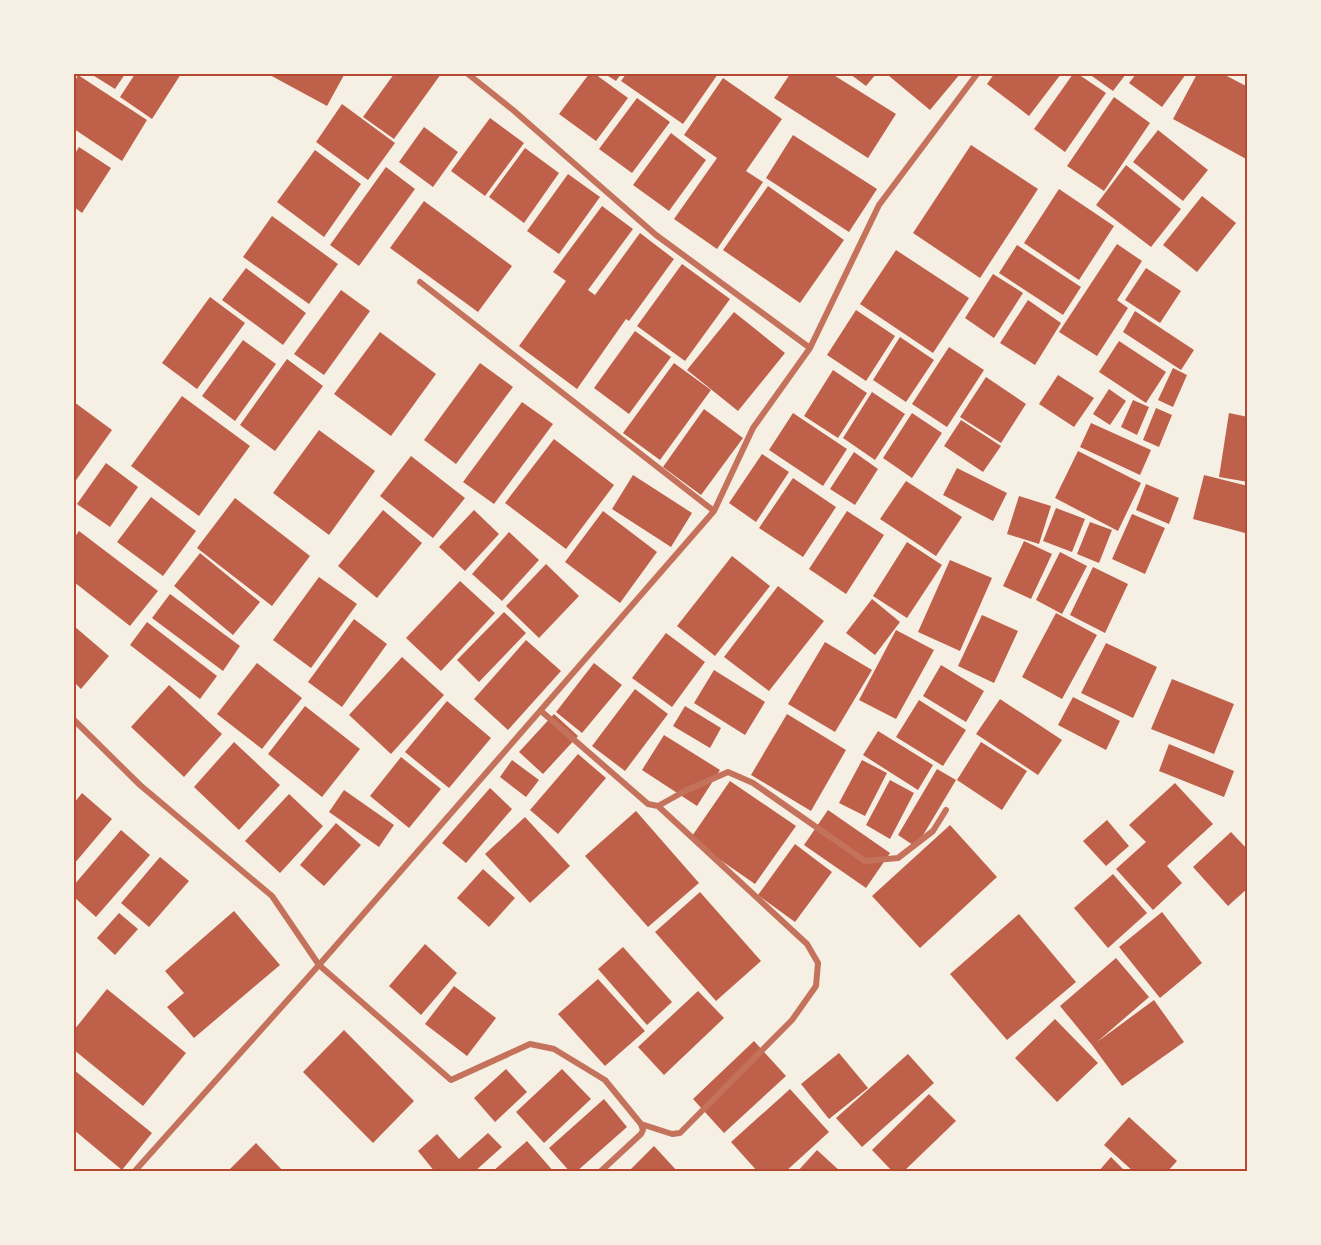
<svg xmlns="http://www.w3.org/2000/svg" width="1321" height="1245" font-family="Literata,serif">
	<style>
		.building { fill: #bf614a }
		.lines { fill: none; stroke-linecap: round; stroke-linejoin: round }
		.minor { stroke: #c5725c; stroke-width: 6 }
		.neatline { fill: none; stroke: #b5482f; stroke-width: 2 }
	</style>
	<rect width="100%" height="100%" fill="#f6efe4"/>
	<path class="building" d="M 91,74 L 125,74 L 115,89 Z
		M 135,74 L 181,74 L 152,119 L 120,97 Z
		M 268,74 L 341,74 L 344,75 L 327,106 Z
		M 394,74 L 441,74 L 394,139 L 363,117 Z
		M 589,74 L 595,74 L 628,98 L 596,141 L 559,114 Z
		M 605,74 L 621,74 L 616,81 Z
		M 626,74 L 718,74 L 683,124 L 621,81 Z
		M 790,74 L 832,74 L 896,114 L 868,158 L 774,98 Z
		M 850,74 L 876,74 L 866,86 Z
		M 891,74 L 960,74 L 930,110 L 889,76 Z
		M 994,74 L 1061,74 L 1029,116 L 987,84 Z
		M 1073,74 L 1078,74 L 1106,93 L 1065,152 L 1034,129 Z
		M 1089,74 L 1126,74 L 1113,91 Z
		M 1136,74 L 1186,74 L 1162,107 L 1129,83 Z
		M 1197,74 L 1223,74 L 1248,87 L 1248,160 L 1173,119 Z
		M 78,75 L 147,120 L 122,161 L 74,129 L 74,83 Z
		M 723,78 L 782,119 L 746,171 L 763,182 L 717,249 L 674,219 L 717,158 L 684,135 Z
		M 1114,97 L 1150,123 L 1104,191 L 1067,166 Z
		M 637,98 L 670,122 L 632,173 L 599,149 Z
		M 342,104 L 395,143 L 368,180 L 316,142 Z
		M 490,118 L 524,143 L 485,196 L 451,171 Z
		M 424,127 L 458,152 L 433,187 L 399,162 Z
		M 1158,130 L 1208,170 L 1183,201 L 1133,162 Z
		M 671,133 L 706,160 L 669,211 L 633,185 Z
		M 793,135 L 877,189 L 849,232 L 766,178 Z
		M 971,145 L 1038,189 L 980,278 L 913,233 Z
		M 79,147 L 111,168 L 82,213 L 74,207 L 74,155 Z
		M 525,148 L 559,173 L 524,223 L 489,197 Z
		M 315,150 L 361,184 L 324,237 L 277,202 Z
		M 1126,165 L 1181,209 L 1151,247 L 1096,205 Z
		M 386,167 L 415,189 L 359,266 L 330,245 Z
		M 568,174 L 600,197 L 559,254 L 527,231 Z
		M 768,186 L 844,240 L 800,303 L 723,250 Z
		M 1059,189 L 1114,226 L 1079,280 L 1024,243 Z
		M 1202,196 L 1236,223 L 1197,272 L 1163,245 Z
		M 424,201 L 512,266 L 478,312 L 390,248 Z
		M 602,206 L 633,229 L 588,290 L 595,295 L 640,233 L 674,259 L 629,321 L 626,319 L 577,389 L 519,346 L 566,281 L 553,272 Z
		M 272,216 L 338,264 L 309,304 L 243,257 Z
		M 1117,244 L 1142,261 L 1117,300 L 1128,308 L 1097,356 L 1059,332 Z
		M 1017,245 L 1081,287 L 1063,315 L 999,273 Z
		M 896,250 L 969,298 L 933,353 L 860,304 Z
		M 682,264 L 730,299 L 685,361 L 637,326 Z
		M 246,268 L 306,313 L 283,345 L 222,300 Z
		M 1146,268 L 1181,291 L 1160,323 L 1125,300 Z
		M 993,274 L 1023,293 L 994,338 L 965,318 Z
		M 341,290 L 370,311 L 324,375 L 294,354 Z
		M 210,297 L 245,323 L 197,389 L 162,363 Z
		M 1028,300 L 1061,323 L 1035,365 L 1000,343 Z
		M 856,310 L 895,336 L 866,381 L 827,355 Z
		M 1135,311 L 1194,350 L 1181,370 L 1123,332 Z
		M 734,312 L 785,353 L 738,411 L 687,370 Z
		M 635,331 L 671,357 L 629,414 L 594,388 Z
		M 380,332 L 436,374 L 391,436 L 334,394 Z
		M 900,337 L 934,360 L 906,402 L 873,380 Z
		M 243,340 L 276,364 L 235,421 L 202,396 Z
		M 1119,341 L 1166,372 L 1146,403 L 1099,372 Z
		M 949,347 L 984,370 L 947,427 L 912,404 Z
		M 287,359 L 323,386 L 275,451 L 240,425 Z
		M 480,363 L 513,387 L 456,464 L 424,440 Z
		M 674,363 L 711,390 L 660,460 L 623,433 Z
		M 1173,368 L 1187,375 L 1173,407 L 1158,400 Z
		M 833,370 L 867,393 L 838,438 L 804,416 Z
		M 1058,375 L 1094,398 L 1074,427 L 1039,404 Z
		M 986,377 L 1026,404 L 1001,443 L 960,417 Z
		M 1109,389 L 1126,401 L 1110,425 L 1093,414 Z
		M 872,392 L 905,414 L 875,460 L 843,438 Z
		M 182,396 L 250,446 L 199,516 L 131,466 Z
		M 1133,400 L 1149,407 L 1137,435 L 1121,427 Z
		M 74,402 L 112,430 L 74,483 Z
		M 522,402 L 553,424 L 494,504 L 463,482 Z
		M 1156,408 L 1172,415 L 1159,447 L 1143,440 Z
		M 704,409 L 743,438 L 701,495 L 663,467 Z
		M 793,413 L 847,449 L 823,486 L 769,450 Z
		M 912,413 L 942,433 L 912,478 L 883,458 Z
		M 1229,413 L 1248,417 L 1248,482 L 1219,477 Z
		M 961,420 L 1001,446 L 983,472 L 944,446 Z
		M 1091,423 L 1151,450 L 1140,475 L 1080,447 Z
		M 319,430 L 375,471 L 329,535 L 273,493 Z
		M 554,439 L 614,485 L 566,549 L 505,503 Z
		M 1078,451 L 1141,483 L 1118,531 L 1055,498 Z
		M 854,452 L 878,469 L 855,505 L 830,489 Z
		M 762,454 L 789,472 L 756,522 L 729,503 Z
		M 411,456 L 465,498 L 433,538 L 380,496 Z
		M 106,463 L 138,487 L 110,527 L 77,504 Z
		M 957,468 L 1007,493 L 993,521 L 943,495 Z
		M 633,475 L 692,513 L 671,547 L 612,509 Z
		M 1204,475 L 1248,486 L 1248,523 L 1245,533 L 1193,519 Z
		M 793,478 L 836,507 L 803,557 L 759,528 Z
		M 906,481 L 962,517 L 936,556 L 880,519 Z
		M 1146,484 L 1179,498 L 1169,524 L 1136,510 Z
		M 1019,496 L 1051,506 L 1039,544 L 1007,534 Z
		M 151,497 L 196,531 L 163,576 L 117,542 Z
		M 235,498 L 310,556 L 272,606 L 197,548 Z
		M 1056,508 L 1085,519 L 1072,552 L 1043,541 Z
		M 383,510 L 422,543 L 377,598 L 338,566 Z
		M 474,510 L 499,534 L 465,571 L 439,547 Z
		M 603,511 L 657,552 L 620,603 L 565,562 Z
		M 847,511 L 884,535 L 846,594 L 809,569 Z
		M 1132,514 L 1165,528 L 1145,574 L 1112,559 Z
		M 1090,522 L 1112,530 L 1099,563 L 1077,554 Z
		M 79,531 L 158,591 L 130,626 L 74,582 L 74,538 Z
		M 509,532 L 539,560 L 502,601 L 472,574 Z
		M 1024,541 L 1052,554 L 1031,599 L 1003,586 Z
		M 907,542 L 942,565 L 907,618 L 873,596 Z
		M 1060,552 L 1087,566 L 1062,614 L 1036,600 Z
		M 200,553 L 260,602 L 233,635 L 174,586 Z
		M 732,556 L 770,586 L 715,656 L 677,626 Z
		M 950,560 L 992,578 L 960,651 L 918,632 Z
		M 546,564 L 579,596 L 539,638 L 506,606 Z
		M 1093,567 L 1128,584 L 1105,633 L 1070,615 Z
		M 319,577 L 357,604 L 311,668 L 273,640 Z
		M 460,581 L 495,613 L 441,671 L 406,638 Z
		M 778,586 L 824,621 L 769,691 L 724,657 Z
		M 170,594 L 240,646 L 223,671 L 152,618 Z
		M 872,599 L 900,622 L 875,655 L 846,633 Z
		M 504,612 L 526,633 L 479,682 L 457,660 Z
		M 1056,613 L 1097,635 L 1062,699 L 1022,677 Z
		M 982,615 L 1018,631 L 994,683 L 958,666 Z
		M 354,619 L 387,644 L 342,707 L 308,682 Z
		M 147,622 L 217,676 L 200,699 L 130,645 Z
		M 74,626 L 109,656 L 81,689 L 74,682 Z
		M 896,630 L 934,650 L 896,719 L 859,700 Z
		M 666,633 L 705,662 L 672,707 L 632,678 Z
		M 526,640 L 561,671 L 508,730 L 474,699 Z
		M 825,642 L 872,670 L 835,732 L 788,704 Z
		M 1106,643 L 1157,667 L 1133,718 L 1081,693 Z
		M 402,657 L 444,695 L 391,754 L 349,715 Z
		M 257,663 L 302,698 L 262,749 L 217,714 Z
		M 594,663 L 622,685 L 582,733 L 556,712 Z
		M 941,665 L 984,691 L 966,722 L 923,696 Z
		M 714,670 L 765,702 L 745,735 L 694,703 Z
		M 1172,679 L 1234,704 L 1214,754 L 1151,729 Z
		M 169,685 L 222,734 L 184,777 L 131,727 Z
		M 635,689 L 668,714 L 625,771 L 592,746 Z
		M 1073,697 L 1120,721 L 1106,750 L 1058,725 Z
		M 1000,699 L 1062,740 L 1038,775 L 976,734 Z
		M 919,700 L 966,730 L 943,766 L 896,737 Z
		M 447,701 L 491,738 L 449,788 L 405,752 Z
		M 305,706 L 360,749 L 322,797 L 268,754 Z
		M 685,706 L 721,728 L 710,748 L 673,726 Z
		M 554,714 L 578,736 L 543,774 L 519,752 Z
		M 787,714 L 846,750 L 811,811 L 751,775 Z
		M 878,731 L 933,765 L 918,790 L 863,755 Z
		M 664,735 L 720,770 L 697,806 L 642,770 Z
		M 234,742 L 280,785 L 239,830 L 194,787 Z
		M 981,742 L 1027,771 L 1002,810 L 957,780 Z
		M 1169,744 L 1234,771 L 1224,797 L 1159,771 Z
		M 578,754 L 606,778 L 558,834 L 530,810 Z
		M 401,757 L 441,789 L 409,828 L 370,796 Z
		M 512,760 L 539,780 L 526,797 L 500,777 Z
		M 862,760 L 887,773 L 865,816 L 839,803 Z
		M 937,769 L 956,780 L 916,847 L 898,835 Z
		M 890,780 L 914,793 L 890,839 L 866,825 Z
		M 730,781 L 796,826 L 755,884 L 690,839 Z
		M 1175,783 L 1213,824 L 1167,866 L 1182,883 L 1153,910 L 1116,869 L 1146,842 L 1129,825 Z
		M 490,788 L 512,809 L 466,863 L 442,843 Z
		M 344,790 L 394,825 L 379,847 L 329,812 Z
		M 82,793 L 112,819 L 74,864 L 74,803 Z
		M 289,794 L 323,826 L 280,873 L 245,841 Z
		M 828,810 L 890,853 L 866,888 L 804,845 Z
		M 636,811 L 699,883 L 648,927 L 585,856 Z
		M 525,817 L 570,866 L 530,903 L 485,854 Z
		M 1107,820 L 1129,846 L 1106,866 L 1083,841 Z
		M 336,823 L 361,845 L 324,886 L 300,865 Z
		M 950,825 L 997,877 L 920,948 L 872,896 Z
		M 121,830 L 150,855 L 96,917 L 74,897 L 74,885 Z
		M 1231,832 L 1248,850 L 1248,888 L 1228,906 L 1193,867 Z
		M 795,844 L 832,872 L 795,922 L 758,895 Z
		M 160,857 L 189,881 L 149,927 L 121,903 Z
		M 483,869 L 515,898 L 489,927 L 457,898 Z
		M 1113,874 L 1147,913 L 1108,948 L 1074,908 Z
		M 700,892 L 761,961 L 716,1001 L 655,932 Z
		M 234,911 L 280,965 L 194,1038 L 167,1007 L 184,993 L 165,971 Z
		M 1162,912 L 1202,963 L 1160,998 L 1119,947 Z
		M 119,913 L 138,929 L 115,955 L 97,938 Z
		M 1019,914 L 1076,982 L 1007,1040 L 950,974 Z
		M 425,944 L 457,973 L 421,1015 L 389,986 Z
		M 623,947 L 672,1002 L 647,1025 L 598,969 Z
		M 1116,958 L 1149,997 L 1097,1042 L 1154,1000 L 1184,1042 L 1122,1086 L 1092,1045 L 1060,1006 Z
		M 598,979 L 645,1031 L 605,1066 L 558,1014 Z
		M 454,986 L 496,1018 L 467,1056 L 425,1024 Z
		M 107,989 L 186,1053 L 143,1106 L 74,1050 L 74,1030 Z
		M 698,991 L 724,1018 L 664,1075 L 638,1047 Z
		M 1055,1019 L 1098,1063 L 1057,1102 L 1015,1058 Z
		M 344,1030 L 414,1101 L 373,1143 L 303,1072 Z
		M 754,1041 L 786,1076 L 724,1133 L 693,1099 Z
		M 839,1053 L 868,1088 L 829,1119 L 801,1084 Z
		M 908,1054 L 934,1083 L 862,1147 L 836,1118 Z
		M 506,1069 L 527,1092 L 495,1122 L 474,1098 Z
		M 562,1069 L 591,1099 L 544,1143 L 516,1112 Z
		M 74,1070 L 152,1133 L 122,1170 L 74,1130 Z
		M 790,1089 L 829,1132 L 785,1172 L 758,1172 L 731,1142 Z
		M 929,1094 L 956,1121 L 903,1172 L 893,1172 L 872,1150 Z
		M 604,1099 L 627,1127 L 576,1172 L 570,1172 L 549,1148 Z
		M 1129,1117 L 1177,1161 L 1167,1172 L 1134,1172 L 1104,1145 Z
		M 488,1133 L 502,1147 L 474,1172 L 435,1172 L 418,1151 L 437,1134 L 459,1159 Z
		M 527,1141 L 554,1172 L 492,1172 Z
		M 256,1143 L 284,1172 L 227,1172 Z
		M 654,1146 L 678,1172 L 628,1172 Z
		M 817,1150 L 841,1172 L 797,1172 Z
		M 1111,1157 L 1126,1172 L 1098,1172 Z"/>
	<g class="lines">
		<path class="minor" d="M 468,74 L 513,110 L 656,235 L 810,348
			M 420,282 L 714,511
			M 541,711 L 648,804 L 658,806 L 685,791 L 728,772 L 753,783 L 865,861 L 898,858 L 933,831 L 946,810
			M 74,720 L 140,785 L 272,896 L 319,965 L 451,1080 L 530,1044 L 554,1049 L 605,1080 L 641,1124 L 643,1130 L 641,1134 L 600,1172
			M 641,1124 L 672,1134 L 680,1133 L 792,1020 L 816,986 L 818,963 L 807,944 L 658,806
			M 134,1172 L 319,965 L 714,511 L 753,428 L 810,348 L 879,205 L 977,74"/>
	</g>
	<rect width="1321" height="1245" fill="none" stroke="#f6efe4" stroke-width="150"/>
	<rect x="75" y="75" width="1171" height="1095" class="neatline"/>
</svg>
